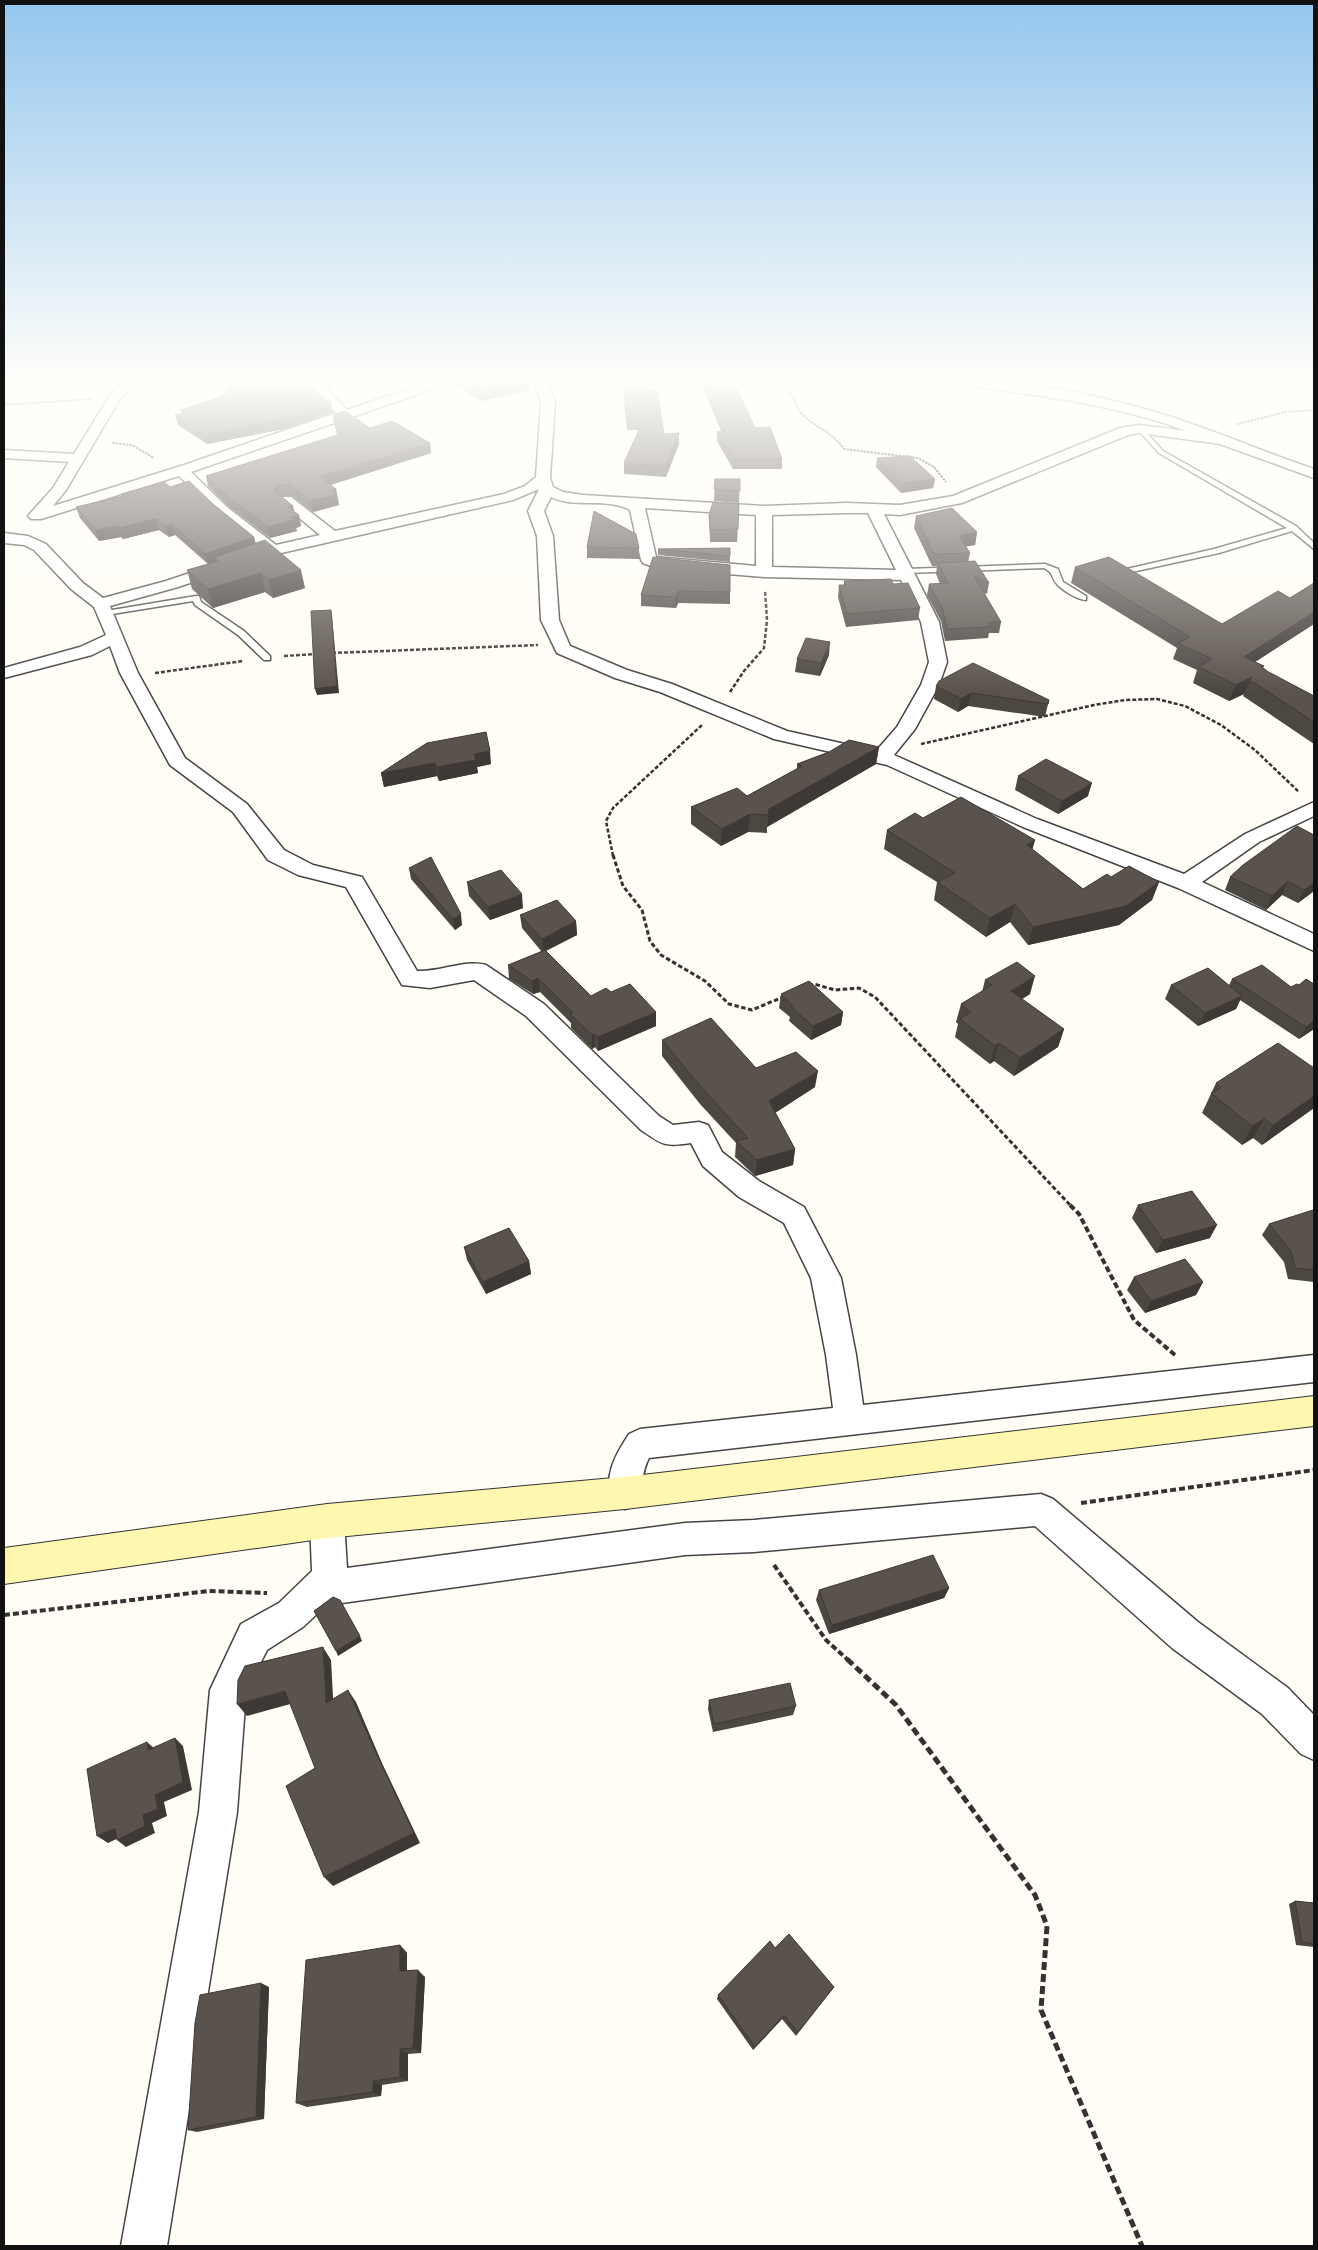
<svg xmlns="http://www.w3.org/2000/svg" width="1318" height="2250" font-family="'Noto Serif',serif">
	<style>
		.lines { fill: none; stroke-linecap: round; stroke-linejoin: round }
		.lane-casing { stroke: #444; stroke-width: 3 }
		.street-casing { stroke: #444; stroke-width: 3 }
		.secondary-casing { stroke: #333; stroke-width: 2 }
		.path-far4 { stroke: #333; stroke-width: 2; stroke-dasharray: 2.5 1; stroke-linecap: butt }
		.path-far3 { stroke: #333; stroke-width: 2.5; stroke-dasharray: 4 2; stroke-linecap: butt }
		.path-far2 { stroke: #333; stroke-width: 3; stroke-dasharray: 4.5 2.5; stroke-linecap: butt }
		.path-far1 { stroke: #333; stroke-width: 4; stroke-dasharray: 6 3; stroke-linecap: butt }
		.path { stroke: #333; stroke-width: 5; stroke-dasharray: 8 4; stroke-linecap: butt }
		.lane { fill: #fff; fill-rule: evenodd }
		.street { fill: #fff; fill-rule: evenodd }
		.secondary { fill: #fff6b0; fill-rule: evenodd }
		.wall { fill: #4d4742 }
		.shaded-wall { fill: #3f3936 }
		.building { fill: #5a524d; stroke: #3f3936 }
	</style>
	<rect width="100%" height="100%" fill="#fffdf5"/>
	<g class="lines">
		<defs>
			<path id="lane" d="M 1138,428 L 1142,428 L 1163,451 L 1296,526 L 1314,543 L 1314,549 L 1292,531 L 1219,553 L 1118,575 L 1118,571 L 1214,549 L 1287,528 L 1159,453 L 1138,430 Z
				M 1045,564 L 1058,569 L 1063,582 L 1086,596 L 1086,600 C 1078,600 1062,590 1057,584 C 1050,576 1055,574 1044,568 L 906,573 L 902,571 L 906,569 Z
				M 196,596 L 199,596 L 201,602 L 244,631 L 270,656 L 270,660 L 264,660 L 238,635 L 195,605 L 193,601 L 106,615 L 102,613 L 106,611 Z"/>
			<path id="street" d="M 125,378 L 138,378 L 120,399 L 66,490 L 53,506 L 184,465 L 336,413 L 316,391 L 314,378 L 326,378 L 328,390 L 347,410 L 441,378 L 459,378 L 457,381 L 191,472 L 227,507 L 276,545 L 320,535 L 281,503 L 279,500 L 281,497 L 291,497 L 335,531 L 504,494 L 525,486 L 536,477 L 541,403 L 534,378 L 546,378 L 555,403 L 550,478 L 553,487 L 563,492 L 583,495 L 764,506 L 846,503 L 900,505 L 953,496 L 1120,428 L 1140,425 L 1187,431 C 1106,402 1022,393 937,382 L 931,378 C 1012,378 1097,393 1175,418 C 1222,434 1267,453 1314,469 L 1314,478 L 1220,444 L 1140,433 L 1128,435 L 962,503 L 900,515 L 884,514 L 939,622 L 947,662 L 939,685 L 915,729 L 894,755 L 1037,819 L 1184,874 L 1245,834 L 1314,802 L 1314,816 L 1259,842 L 1202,882 L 1314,934 L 1314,951 L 1178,888 L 1023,827 L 887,765 L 774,739 L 660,692 L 615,678 L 557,653 L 541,620 L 537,536 L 528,511 L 539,489 L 513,500 L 277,554 L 178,587 L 110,606 L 138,673 L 185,758 L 247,804 L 284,850 L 313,865 L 362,877 L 417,971 C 440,972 465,959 486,965 L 544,1004 L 659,1116 L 673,1125 L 699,1122 L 708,1125 L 722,1152 L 759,1181 L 804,1207 L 841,1278 L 856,1355 L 863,1405 L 1314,1355 L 1314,1382 L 649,1458 C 641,1472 643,1489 637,1504 L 625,1509 L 613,1504 C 602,1479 615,1455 629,1434 L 640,1429 L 833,1408 L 826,1355 L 811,1278 L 784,1223 L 739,1197 L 703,1166 L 691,1143 C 664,1147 663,1145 641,1130 L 526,1016 L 474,980 L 430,988 L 402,985 L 346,887 L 298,875 L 268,860 L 233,812 L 170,765 L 120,673 L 110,646 L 92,655 L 4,678 L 4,668 L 80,647 L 106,635 L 94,607 L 71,589 L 34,550 L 24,545 L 4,543 L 4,533 L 28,536 L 46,544 L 83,583 L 103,598 L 166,581 L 261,549 L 217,513 L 179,476 L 41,519 L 31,519 L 28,516 L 53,488 L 69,462 L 4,458 L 4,450 L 74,454 L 109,397 ZM 551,497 C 575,509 607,497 630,510 L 641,560 L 643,563 L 656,568 L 764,577 L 901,580 L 921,622 L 929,662 L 921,685 L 897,727 L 876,751 L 787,731 L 672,684 L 627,670 L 570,646 L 559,620 L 553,536 L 544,511 ZM 645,508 L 756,515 L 756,566 L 656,557 ZM 846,513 L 868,513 L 896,570 L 772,567 L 772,515 Z
				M 1041,1494 L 1053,1499 L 1198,1622 L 1288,1688 L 1314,1715 L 1314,1760 L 1301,1754 L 1262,1714 L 1172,1648 L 1035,1526 L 754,1552 L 685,1555 L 342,1603 L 333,1599 L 303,1627 L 267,1650 L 246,1692 L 237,1812 L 167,2246 L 121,2246 L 199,1812 L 210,1690 L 241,1624 L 279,1603 L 312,1571 L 310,1521 L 315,1510 L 327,1505 L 339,1510 L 344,1521 L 347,1568 L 685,1523 L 754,1520 Z"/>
			<path id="secondary" d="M 1314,1396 L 1314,1426 L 625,1509 L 327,1538 L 4,1584 L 4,1548 L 327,1504 L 625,1477 Z"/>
		</defs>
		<use href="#lane" class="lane-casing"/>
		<use href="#street" class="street-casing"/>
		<use href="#secondary" class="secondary-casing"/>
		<path class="path-far4" d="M 772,378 C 777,387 786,389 792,396 C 796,401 797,409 802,414 C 816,428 830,430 844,449 L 918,458 L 934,467 L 946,482
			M 1101,382 L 1113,378
			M 4,405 L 91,399
			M 1237,424 L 1286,412 L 1314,410
			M 112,443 L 132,445 L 154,458"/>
		<path class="path-far3" d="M 332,653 L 538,645
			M 284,656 L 316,654
			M 155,673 L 243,661
			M 730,692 L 744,671 L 764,648 L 767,620 L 765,590
			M 921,744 L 1094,705 L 1125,700 L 1157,699 L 1185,706 L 1221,725 L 1255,750 L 1299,792
			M 613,856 L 606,821 L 613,808 L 702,725"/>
		<path class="path-far2" d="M 613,855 L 623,886 L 642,910 L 650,941 L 661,955 L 705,981 L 729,1004 L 752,1010 L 783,997
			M 809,986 L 814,984 L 835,990 L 859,988 L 875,997 L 1071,1206"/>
		<path class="path-far1" d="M 1070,1205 L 1079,1214 L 1134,1320 L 1175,1355
			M 1081,1503 L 1314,1470
			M 774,1565 L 826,1640 L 848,1660
			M 4,1615 L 209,1591 L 267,1593"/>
		<path class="path" d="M 847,1659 L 896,1705 L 1035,1895 L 1047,1926 L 1041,2010 L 1142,2246"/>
		<use href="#lane" class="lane"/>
		<use href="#street" class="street"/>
		<use href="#secondary" class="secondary"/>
	</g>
	<path class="wall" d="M 454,378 L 527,378 L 530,390 L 481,401 L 455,384 Z
		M 699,378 L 722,378 L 755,428 L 782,459 L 782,469 L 733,469 L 717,441 L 717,432 L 721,431 Z
		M 624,388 L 664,434 L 679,433 L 679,444 L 666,477 L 624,474 L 624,463 L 639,430 L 627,430 L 624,399 Z
		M 181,410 L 333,412 L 284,429 L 207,444 L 178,425 L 175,415 L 182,414 Z
		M 333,415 L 370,428 L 430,443 L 431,453 L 330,485 L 336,489 L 339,505 L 313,512 L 292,496 L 280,496 L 293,506 L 294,512 L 299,515 L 301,526 L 296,528 L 297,531 L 270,538 L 228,506 L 208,486 L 206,476 L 337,435 Z
		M 877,458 L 935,479 L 933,488 L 901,493 L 876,467 Z
		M 715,479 L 740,479 L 739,503 L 714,501 Z
		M 170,487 L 213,504 L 305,588 L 273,598 L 265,592 L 213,608 L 192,589 L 187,570 L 208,564 L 175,535 L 169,537 L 159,530 L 123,539 L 121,537 L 99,541 L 80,518 L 76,507 L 122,496 L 121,494 Z
		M 739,504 L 737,542 L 710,542 L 709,515 Z
		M 916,516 L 977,532 L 975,545 L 966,546 L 970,553 L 968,562 L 989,583 L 987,594 L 984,593 L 1001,622 L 999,633 L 989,633 L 988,638 L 945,641 L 941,621 L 927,595 L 929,584 L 940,584 L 936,574 L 937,566 L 932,566 L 914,528 Z
		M 587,547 L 639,548 L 639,559 L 587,558 Z
		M 730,548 L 730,562 L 658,555 L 658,549 Z
		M 653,557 L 730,592 L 730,604 L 678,603 L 676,608 L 641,606 L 641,595 Z
		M 1075,567 L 1222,624 L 1290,598 L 1314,583 L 1314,624 L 1255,662 L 1264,666 L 1263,668 L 1266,671 L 1314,696 L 1314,744 L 1243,696 L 1244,694 L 1229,701 L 1193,683 L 1197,670 L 1173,659 L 1177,648 L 1071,583 Z
		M 844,581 L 893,584 L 920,608 L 918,620 L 846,627 L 838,597 L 839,585 L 844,585 Z
		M 829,655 L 820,676 L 795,672 L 797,659 Z
		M 936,686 L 1049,700 L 1045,717 L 968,706 L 958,712 L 934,699 Z
		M 427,743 L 491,764 L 477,767 L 478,773 L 439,781 L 437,776 L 384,787 L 381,773 Z
		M 879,747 L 876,764 L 767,827 L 767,833 L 748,832 L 721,846 L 691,824 L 691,807 L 747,796 L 797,769 L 797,764 Z
		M 1018,776 L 1088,796 L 1058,814 L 1015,790 Z
		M 923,818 L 1035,840 L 1032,849 L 1083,889 L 1111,877 L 1159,882 L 1152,900 L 1119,925 L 1028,945 L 1010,922 L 986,937 L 934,900 L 937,882 L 884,849 L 887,830 Z
		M 1243,865 L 1314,891 L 1298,903 L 1282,895 L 1266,910 L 1225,890 L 1230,877 Z
		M 409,868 L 462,925 L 455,930 L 411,879 Z
		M 467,882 L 523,908 L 490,920 L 469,896 Z
		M 520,915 L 576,921 L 577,935 L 546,951 L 591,996 L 611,992 L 656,1026 L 598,1051 L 595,1047 L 592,1049 L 571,1028 L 571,1023 L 540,992 L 533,994 L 509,979 L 508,965 L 542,952 L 522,928 Z
		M 1232,979 L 1291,987 L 1299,985 L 1314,984 L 1314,1029 L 1299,1039 L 1240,1000 L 1236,1009 L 1198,1026 L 1165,999 L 1171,985 L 1229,985 Z
		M 985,980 L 1030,994 L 1022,999 L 1064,1029 L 1058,1047 L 1014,1076 L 994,1061 L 990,1064 L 955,1037 L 958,1024 L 956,1022 L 961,1004 L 982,992 Z
		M 781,994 L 843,1012 L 841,1025 L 811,1040 L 789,1021 L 790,1017 L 779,1008 Z
		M 662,1040 L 756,1068 L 815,1087 L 775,1113 L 795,1149 L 793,1165 L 755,1176 L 735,1157 L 736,1143 L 700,1104 L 662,1056 Z
		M 1314,1068 L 1314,1108 L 1262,1145 L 1253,1138 L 1242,1145 L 1202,1113 L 1216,1083 Z
		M 1138,1205 L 1210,1238 L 1156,1253 L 1132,1218 Z
		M 1314,1211 L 1314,1282 L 1288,1279 L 1284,1262 L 1262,1235 L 1269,1224 Z
		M 464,1247 L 529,1261 L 531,1274 L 486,1294 L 467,1260 Z
		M 1134,1277 L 1203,1282 L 1196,1295 L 1145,1313 L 1127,1290 Z
		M 949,1588 L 944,1598 L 829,1634 L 816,1600 L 819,1590 Z
		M 709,1700 L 796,1706 L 793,1715 L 713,1732 L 708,1709 Z
		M 1295,1901 L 1314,1903 L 1314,1947 L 1296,1945 L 1289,1904 Z
		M 400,1945 L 407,1953 L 407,1971 L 425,1977 L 421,2053 L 408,2054 L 408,2081 L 382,2085 L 381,2096 L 307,2107 L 296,2103 Z
		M 775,1948 L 834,1987 L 796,2036 L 782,2019 L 753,2050 L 717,1999 L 718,1995 Z
		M 269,1987 L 264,2119 L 197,2132 L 188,2130 Z"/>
	<path class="shaded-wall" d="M 530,382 L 530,390 L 481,401 L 480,393 Z
		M 331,403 L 333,412 L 284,429 L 207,444 L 204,435 Z
		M 679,433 L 679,444 L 666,477 L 666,466 Z
		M 430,443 L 431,453 L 321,488 L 319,477 Z
		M 935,479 L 933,488 L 901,493 L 902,483 Z
		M 277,485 L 279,496 L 275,490 Z
		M 336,489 L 339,505 L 313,512 L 311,501 L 332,490 Z
		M 293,506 L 295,517 L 299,515 L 301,526 L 296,528 L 297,531 L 270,538 L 268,527 L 288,507 Z
		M 155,519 L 159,530 L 123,539 L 119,528 Z
		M 172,524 L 175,535 L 169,537 L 166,526 Z
		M 117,526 L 121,537 L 99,541 L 95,530 Z
		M 977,532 L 975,545 L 957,548 L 959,536 Z
		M 254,537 L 257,548 L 215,557 L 216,562 L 208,565 L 205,554 Z
		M 301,570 L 305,588 L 273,598 L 269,580 Z
		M 261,573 L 265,592 L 213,608 L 208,589 Z
		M 678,591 L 678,603 L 676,608 L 676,597 Z
		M 331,610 L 332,616 L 339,693 L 317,695 L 315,689 Z
		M 1314,612 L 1314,624 L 1238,673 L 1244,657 Z
		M 830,642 L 829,655 L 820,676 L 821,663 Z
		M 1252,677 L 1244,694 L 1229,701 L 1236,685 Z
		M 971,693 L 968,706 L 958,712 L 961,699 Z
		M 879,747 L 876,764 L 767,827 L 769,809 Z
		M 490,751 L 491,764 L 477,767 L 478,773 L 439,781 L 437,767 L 474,754 Z
		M 435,763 L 437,776 L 384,787 L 381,773 Z
		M 1092,783 L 1088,796 L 1058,814 L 1062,801 Z
		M 750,814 L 748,832 L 721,846 L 722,829 Z
		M 1035,840 L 1030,858 L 1027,845 Z
		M 1288,881 L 1282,895 L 1266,910 L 1272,896 Z
		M 1159,882 L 1152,900 L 1119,925 L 1028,945 L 1033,927 Z
		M 1314,882 L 1314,891 L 1298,903 L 1304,890 Z
		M 522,894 L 523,908 L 490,920 L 488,907 Z
		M 1015,904 L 1010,922 L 986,937 L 990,918 Z
		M 461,914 L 462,925 L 455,930 L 453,919 Z
		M 576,921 L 577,935 L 543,952 L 542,939 Z
		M 1035,976 L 1030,994 L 1006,1009 L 1011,991 Z
		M 538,978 L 540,992 L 533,994 L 532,981 Z
		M 1242,996 L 1236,1009 L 1198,1026 L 1205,1013 Z
		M 656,1012 L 656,1026 L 598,1051 L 598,1037 Z
		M 843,1012 L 841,1025 L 811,1040 L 813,1026 Z
		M 1314,1021 L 1314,1029 L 1299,1039 L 1306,1027 Z
		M 1064,1029 L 1058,1047 L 1014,1076 L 1020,1058 Z
		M 594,1034 L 595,1047 L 592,1049 L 592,1035 Z
		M 999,1043 L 994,1061 L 990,1064 L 995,1046 Z
		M 818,1071 L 815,1087 L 767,1118 L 769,1101 Z
		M 1314,1096 L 1314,1108 L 1262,1145 L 1273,1125 Z
		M 1264,1119 L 1253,1138 L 1242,1145 L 1252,1126 Z
		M 795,1149 L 793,1165 L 755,1176 L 757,1160 Z
		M 1217,1225 L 1210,1238 L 1156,1253 L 1163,1240 Z
		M 529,1261 L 531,1274 L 486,1294 L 483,1282 Z
		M 1203,1282 L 1196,1295 L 1145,1313 L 1151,1301 Z
		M 949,1588 L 944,1598 L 829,1634 L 832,1625 Z
		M 360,1636 L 362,1641 L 338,1656 L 336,1651 Z
		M 323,1647 L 331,1660 L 334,1715 L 326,1703 Z
		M 348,1690 L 356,1702 L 382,1763 L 420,1843 L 333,1886 L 324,1877 L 375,1751 Z
		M 285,1691 L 294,1703 L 247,1716 L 237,1704 Z
		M 175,1738 L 183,1746 L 192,1790 L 164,1802 L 167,1816 L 152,1823 L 155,1833 L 126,1847 L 117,1840 L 143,1815 L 155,1795 Z
		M 147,1742 L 156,1750 L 148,1750 Z
		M 115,1828 L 125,1835 L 108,1843 L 97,1836 Z
		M 400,1945 L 407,1953 L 407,1978 L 400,1971 Z
		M 418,1970 L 425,1977 L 421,2053 L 413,2048 Z
		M 261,1983 L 269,1987 L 264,2119 L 256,2117 Z
		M 784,2015 L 782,2019 L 753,2050 L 755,2047 Z
		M 400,2049 L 408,2054 L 408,2081 L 400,2077 Z
		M 373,2081 L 382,2085 L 381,2096 L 373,2092 Z"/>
	<path class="building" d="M 290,378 L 296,378 L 331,403 L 282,419 L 204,435 L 175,415 L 186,413 L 181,410 L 226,395 L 227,387 L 250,386 L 250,383 Z
		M 457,378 L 527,378 L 530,382 L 480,393 Z
		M 703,378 L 722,378 L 735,384 L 755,428 L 770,427 L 782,459 L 734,459 L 717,432 L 725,431 Z
		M 624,388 L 657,390 L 664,434 L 679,433 L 666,466 L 624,463 L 644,419 L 627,419 Z
		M 345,411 L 370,428 L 392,421 L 430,443 L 319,477 L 336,489 L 332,490 L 337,494 L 311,501 L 290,485 L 277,485 L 275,490 L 277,493 L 293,506 L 288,507 L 299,515 L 291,518 L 294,520 L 268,527 L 226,495 L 206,476 L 338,435 L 333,415 Z
		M 910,456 L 935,479 L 902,483 L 877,458 Z
		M 715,479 L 740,479 L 740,491 L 714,489 Z
		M 189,481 L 213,504 L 254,537 L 205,554 L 172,524 L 166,526 L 155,519 L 119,528 L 117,526 L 95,530 L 76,507 L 124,496 L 121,494 L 164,482 L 170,487 Z
		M 713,502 L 739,504 L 738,529 L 710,530 L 709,515 Z
		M 952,508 L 977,532 L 959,536 L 970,553 L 934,554 L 916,516 Z
		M 594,511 L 636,534 L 639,548 L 587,547 Z
		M 265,540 L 301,570 L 269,580 L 261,573 L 208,589 L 187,570 L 219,561 L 215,557 Z
		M 730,548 L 730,556 L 658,549 Z
		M 653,557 L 730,565 L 730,592 L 678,591 L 676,597 L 641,595 Z
		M 1109,557 L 1222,624 L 1278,591 L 1290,598 L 1314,583 L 1314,612 L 1244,657 L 1264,666 L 1261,667 L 1266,670 L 1265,670 L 1314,696 L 1314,722 L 1250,680 L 1252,677 L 1236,685 L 1199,667 L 1212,659 L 1178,643 L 1190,637 L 1075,567 Z
		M 975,561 L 989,583 L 974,576 L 1001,622 L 988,622 L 990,627 L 947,629 L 943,610 L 929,584 L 948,583 L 938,563 Z
		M 891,579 L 893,584 L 908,583 L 920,608 L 847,614 L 839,585 L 846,585 L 844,581 Z
		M 331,610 L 337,686 L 315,689 L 311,611 Z
		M 806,638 L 830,642 L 821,663 L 797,659 Z
		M 973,663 L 1049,700 L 1048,704 L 971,693 L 961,699 L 936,686 L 939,681 Z
		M 486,732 L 490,751 L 474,754 L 476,760 L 437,767 L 435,763 L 381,773 L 427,743 Z
		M 849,740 L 879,747 L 769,809 L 768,815 L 750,814 L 722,829 L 691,807 L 737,788 L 747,796 L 802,766 L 797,764 L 829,752 Z
		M 1046,759 L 1092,783 L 1062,801 L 1018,776 Z
		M 961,797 L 1035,840 L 1027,845 L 1083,889 L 1107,874 L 1111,877 L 1129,866 L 1159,882 L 1126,906 L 1033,927 L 1015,904 L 990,918 L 937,882 L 955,873 L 887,830 L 915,813 L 923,818 Z
		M 1297,826 L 1314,835 L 1314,882 L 1304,890 L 1288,881 L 1272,896 L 1230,877 L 1243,865 Z
		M 431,857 L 461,914 L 453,919 L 409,868 Z
		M 501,870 L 522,894 L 488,907 L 467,882 Z
		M 557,900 L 576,921 L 542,939 L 520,915 Z
		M 545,950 L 591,996 L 606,988 L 611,992 L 630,984 L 656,1012 L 598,1037 L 594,1034 L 592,1035 L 570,1014 L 573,1013 L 538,978 L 532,981 L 508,965 Z
		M 1017,962 L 1035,976 L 1011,991 L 1064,1029 L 1020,1058 L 999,1043 L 995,1046 L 960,1019 L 971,1012 L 961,1004 L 992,985 L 985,980 Z
		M 1262,965 L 1291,987 L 1297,984 L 1299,985 L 1306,979 L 1314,984 L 1314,1021 L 1306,1027 L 1232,979 Z
		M 1208,968 L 1242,996 L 1205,1013 L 1171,985 Z
		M 809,981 L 843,1012 L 813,1026 L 791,1007 L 793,1006 L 781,994 Z
		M 711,1018 L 756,1068 L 796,1052 L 818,1071 L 769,1101 L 795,1149 L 757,1160 L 736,1141 L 748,1138 L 701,1087 L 662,1040 Z
		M 1278,1043 L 1314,1068 L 1314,1096 L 1273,1125 L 1264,1119 L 1252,1126 L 1211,1093 L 1221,1088 L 1216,1083 Z
		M 1192,1191 L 1217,1225 L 1163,1240 L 1138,1205 Z
		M 1313,1210 L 1314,1211 L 1314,1270 L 1295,1268 L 1291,1251 L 1269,1224 Z
		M 509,1228 L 529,1261 L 483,1282 L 464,1247 Z
		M 1185,1259 L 1203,1282 L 1151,1301 L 1134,1277 Z
		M 933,1555 L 949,1588 L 832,1625 L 819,1590 Z
		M 333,1597 L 340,1600 L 360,1636 L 336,1651 L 314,1611 Z
		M 323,1647 L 326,1703 L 348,1690 L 375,1751 L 414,1833 L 324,1877 L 286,1786 L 315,1768 L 285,1691 L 237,1704 L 238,1680 L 245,1666 Z
		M 790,1683 L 796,1706 L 714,1724 L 709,1700 Z
		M 175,1738 L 183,1782 L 155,1795 L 158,1809 L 143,1815 L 145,1826 L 117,1840 L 115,1828 L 97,1836 L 87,1769 L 147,1742 L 148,1750 Z
		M 1295,1901 L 1314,1903 L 1314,1944 L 1302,1942 Z
		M 789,1934 L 834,1987 L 798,2032 L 784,2015 L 755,2047 L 718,1995 L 770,1941 L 775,1948 Z
		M 400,1945 L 400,1971 L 418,1970 L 413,2048 L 400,2049 L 400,2077 L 373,2081 L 373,2092 L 296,2103 L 306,1960 Z
		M 261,1983 L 256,2117 L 188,2130 L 195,2023 L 200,1995 Z"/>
	<linearGradient id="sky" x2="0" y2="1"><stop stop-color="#95c6ee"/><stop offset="0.55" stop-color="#fffefa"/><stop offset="1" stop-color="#fffefa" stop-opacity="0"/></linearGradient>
	<rect width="1318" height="693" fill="url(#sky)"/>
	<rect width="1318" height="2250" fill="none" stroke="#111111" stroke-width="10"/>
</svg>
